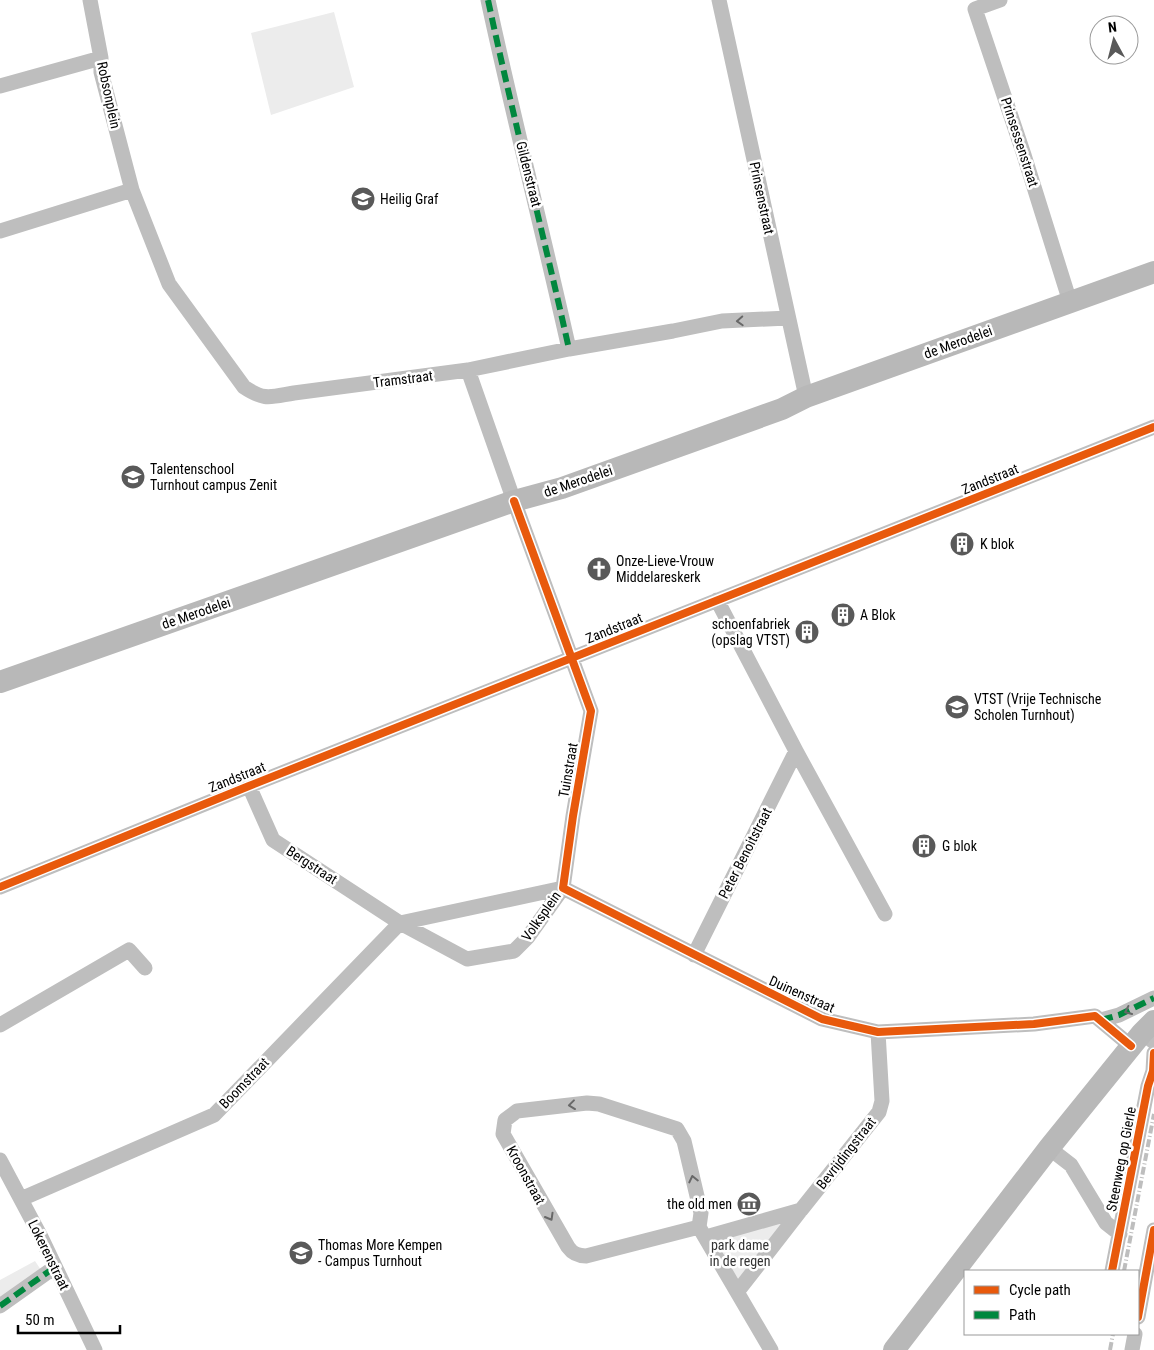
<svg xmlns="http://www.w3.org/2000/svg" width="1154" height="1350" font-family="'Roboto Condensed',sans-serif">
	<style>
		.green { fill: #ececec }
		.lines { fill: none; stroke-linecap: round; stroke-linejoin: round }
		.street { stroke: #bebebe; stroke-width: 15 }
		.secondary { stroke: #b8b8b8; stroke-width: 22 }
		.rail { stroke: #bebebe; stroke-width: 4; stroke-dasharray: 8 2.5 1 2.5; stroke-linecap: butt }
		.quiet { stroke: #00873e; stroke-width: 6; stroke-dasharray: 12 6; stroke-linecap: butt }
		.cycleway-casing { stroke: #fff; stroke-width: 11 }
		.cycleway { stroke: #e8590c; stroke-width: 8 }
		.oneway { stroke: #686868 }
		.labels { text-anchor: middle; stroke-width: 5; stroke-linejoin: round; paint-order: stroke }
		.street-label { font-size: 14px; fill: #000; stroke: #fff }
		.poi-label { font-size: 14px; fill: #000; stroke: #fff; text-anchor: start }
		.park-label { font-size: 14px; fill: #333; stroke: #fff }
	</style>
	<rect width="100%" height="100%" fill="#fff"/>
	<path class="green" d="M 334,12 L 354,87 L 271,115 L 251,33 Z
		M 791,1219 L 738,1288 L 711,1240 Z
		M 35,1261 L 43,1273 L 0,1303 L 0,1280 Z"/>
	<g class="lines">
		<path class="street" d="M 90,0 L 101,58 L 101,72 L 132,190 L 169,284 L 244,387 C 265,401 270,397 294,393 L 468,370 L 569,349 L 673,331 L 722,321 L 788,318
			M 488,0 C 513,117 543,232 569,349
			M 719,0 L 806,397
			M 1000,0 L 975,9 L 1024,155 L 1070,302
			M 0,86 L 101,58
			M 0,231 L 132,190
			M 717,600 L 796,751 L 885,914
			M 249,786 L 273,840 L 400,923 L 467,959 L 514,951 L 528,937 L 563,888 L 573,816 L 591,711 L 514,501 L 468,370
			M 0,887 L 249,786 L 1154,427
			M 563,888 L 822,1019 L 878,1032 L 1034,1024 L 1095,1016 L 1131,1046
			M 400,923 L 563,888
			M 694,955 L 796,751
			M 1101,1020 L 1119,1015 L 1154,998
			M 0,1025 L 129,950 L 145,968
			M 1142,1033 L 1154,1042
			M 1049,1148 L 1071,1165 L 1106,1223 L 1120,1234
			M 0,1160 L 41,1237 L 95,1350
			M 21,1199 L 214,1115 L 400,923
			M 699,1227 L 586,1256 C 578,1256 573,1254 568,1247 L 503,1134 L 505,1120 L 517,1111 L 587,1103 L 599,1104 L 677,1129 L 684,1141 L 701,1213 L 699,1227 L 771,1350
			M 706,1237 L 801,1210 L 879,1112 L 882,1101 L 878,1032
			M 1112,1271 L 1148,1086 L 1153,1071 L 1154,1053
			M 738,1291 L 801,1210
			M 0,1306 L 55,1267
			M 1138,1317 L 1154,1230
			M 1132,1350 L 1135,1334"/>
		<path class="secondary" d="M 0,682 L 514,501 L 562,488 L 782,409 L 806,397 L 1154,272
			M 894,1350 L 1049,1148 L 1142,1033 L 1154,1021"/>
		<path class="rail" d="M 1124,1271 L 1154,1114
			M 1110,1350 L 1113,1334"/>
		<path class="quiet" d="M 488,0 C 513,117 543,232 569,349
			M 1101,1020 L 1119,1015 L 1154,998
			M 0,1306 L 55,1267"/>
		<defs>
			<path id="cycleway" d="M 514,501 L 591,711 L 573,816 L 563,888 L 822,1019 L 878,1032 L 1034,1024 L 1095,1016 L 1131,1046
				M 0,887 L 249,786 L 1154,427
				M 1112,1271 L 1148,1086 L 1153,1071 L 1154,1053
				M 1138,1317 L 1154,1230"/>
		</defs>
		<use href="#cycleway" class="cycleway-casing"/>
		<use href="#cycleway" class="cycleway"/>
	</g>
	<defs><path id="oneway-chevron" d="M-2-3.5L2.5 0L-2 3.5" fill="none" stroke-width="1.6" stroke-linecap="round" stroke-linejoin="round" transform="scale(1.25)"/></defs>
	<g class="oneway">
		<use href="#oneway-chevron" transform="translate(740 321) rotate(177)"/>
		<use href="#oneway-chevron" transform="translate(1128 1011) rotate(155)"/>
		<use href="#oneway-chevron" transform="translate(572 1105) rotate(173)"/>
		<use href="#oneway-chevron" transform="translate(693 1179) rotate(-103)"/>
		<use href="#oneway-chevron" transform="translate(550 1217) rotate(60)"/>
	</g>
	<defs>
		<symbol id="school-disc" viewBox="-11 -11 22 22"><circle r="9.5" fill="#595959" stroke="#fff"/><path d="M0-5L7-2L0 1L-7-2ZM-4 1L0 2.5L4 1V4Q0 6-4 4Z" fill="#fff"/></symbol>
		<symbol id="university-disc" viewBox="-11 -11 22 22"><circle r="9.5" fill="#595959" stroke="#fff"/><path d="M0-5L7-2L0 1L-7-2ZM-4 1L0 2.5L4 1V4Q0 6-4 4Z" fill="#fff"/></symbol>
		<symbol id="building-disc" viewBox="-11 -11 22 22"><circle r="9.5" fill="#595959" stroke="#fff"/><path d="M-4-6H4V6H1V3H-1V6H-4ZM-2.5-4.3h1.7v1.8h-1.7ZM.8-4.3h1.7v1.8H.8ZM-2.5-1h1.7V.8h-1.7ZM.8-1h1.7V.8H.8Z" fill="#fff"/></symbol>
		<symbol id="church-disc" viewBox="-11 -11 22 22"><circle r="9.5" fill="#595959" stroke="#fff"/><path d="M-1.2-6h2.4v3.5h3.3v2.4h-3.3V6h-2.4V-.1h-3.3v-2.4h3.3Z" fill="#fff"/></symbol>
		<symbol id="museum-disc" viewBox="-11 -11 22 22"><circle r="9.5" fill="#595959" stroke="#fff"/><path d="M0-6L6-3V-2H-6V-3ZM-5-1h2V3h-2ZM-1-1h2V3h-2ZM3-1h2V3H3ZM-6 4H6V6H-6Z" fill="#fff"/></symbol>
	</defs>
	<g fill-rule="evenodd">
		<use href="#school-disc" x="349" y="185" width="28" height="28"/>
		<use href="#university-disc" x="119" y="463" width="28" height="28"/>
		<use href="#building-disc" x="948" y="530" width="28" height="28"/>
		<use href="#church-disc" x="585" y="555" width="28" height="28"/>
		<use href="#building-disc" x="829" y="601" width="28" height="28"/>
		<use href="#building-disc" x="793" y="618" width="28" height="28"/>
		<use href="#school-disc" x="943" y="693" width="28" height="28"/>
		<use href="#building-disc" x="910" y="832" width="28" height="28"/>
		<use href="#museum-disc" x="735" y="1190" width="28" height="28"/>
		<use href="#university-disc" x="287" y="1239" width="28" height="28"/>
	</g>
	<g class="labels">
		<g class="street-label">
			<text transform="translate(109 95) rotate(78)" y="5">Robsonplein</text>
			<text transform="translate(1020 142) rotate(72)" y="5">Prinsessenstraat</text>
			<text transform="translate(529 174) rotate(76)" y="5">Gildenstraat</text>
			<text transform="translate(762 198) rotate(78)" y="5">Prinsenstraat</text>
			<text transform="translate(958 342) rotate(-20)" y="5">de Merodelei</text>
			<text transform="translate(403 379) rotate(-7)" y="5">Tramstraat</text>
			<text transform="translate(990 479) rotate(-22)" y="5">Zandstraat</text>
			<text transform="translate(578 481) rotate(-19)" y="5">de Merodelei</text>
			<text transform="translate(196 613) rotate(-19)" y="5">de Merodelei</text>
			<text transform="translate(614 628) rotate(-22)" y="5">Zandstraat</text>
			<text transform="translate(568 770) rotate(-80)" y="5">Tuinstraat</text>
			<text transform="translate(237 777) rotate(-22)" y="5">Zandstraat</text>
			<text transform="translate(745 853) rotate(-63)" y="5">Peter Benoitstraat</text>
			<text transform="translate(312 865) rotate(33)" y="5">Bergstraat</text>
			<text transform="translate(541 916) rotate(-55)" y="5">Volksplein</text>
			<text transform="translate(802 994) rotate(24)" y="5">Duinenstraat</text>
			<text transform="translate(244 1083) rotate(-46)" y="5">Boomstraat</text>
			<text transform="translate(846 1153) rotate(-52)" y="5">Bevrijdingstraat</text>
			<text transform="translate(1121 1159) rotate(-79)" y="5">Steenweg op Gierle</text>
			<text transform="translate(526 1175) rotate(61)" y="5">Kroonstraat</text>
			<text transform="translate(49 1255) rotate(64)" y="5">Lokerenstraat</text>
		</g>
		<g class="poi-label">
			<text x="380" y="204">Heilig Graf</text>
			<text x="150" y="474">Talentenschool<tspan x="150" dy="16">Turnhout campus Zenit</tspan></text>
			<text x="980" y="549">K blok</text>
			<text x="616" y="566">Onze-Lieve-Vrouw<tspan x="616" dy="16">Middelareskerk</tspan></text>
			<text x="860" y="620">A Blok</text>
			<text x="790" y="629" text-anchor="end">schoenfabriek<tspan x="790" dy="16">(opslag VTST)</tspan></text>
			<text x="974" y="704">VTST (Vrije Technische<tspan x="974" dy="16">Scholen Turnhout)</tspan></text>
			<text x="942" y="851">G blok</text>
			<text x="732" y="1209" text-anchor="end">the old men</text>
			<text x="318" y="1250">Thomas More Kempen<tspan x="318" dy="16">- Campus Turnhout</tspan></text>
		</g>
		<g class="park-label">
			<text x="740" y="1250">park dame<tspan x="740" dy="16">in de regen</tspan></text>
		</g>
	</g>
	<rect x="964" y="1270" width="175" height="65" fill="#ffffff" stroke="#999999"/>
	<rect x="974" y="1286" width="25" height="8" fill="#e8590c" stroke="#999999"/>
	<text x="1009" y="1295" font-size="15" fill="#000000">Cycle path</text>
	<rect x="974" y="1311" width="25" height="8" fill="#00873e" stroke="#999999"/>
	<text x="1009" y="1320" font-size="15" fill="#000000">Path</text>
	<g transform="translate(1114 40) rotate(353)"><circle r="24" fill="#ffffff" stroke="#999999"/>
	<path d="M0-4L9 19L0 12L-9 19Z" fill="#595959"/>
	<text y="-8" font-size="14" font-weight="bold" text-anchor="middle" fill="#000000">N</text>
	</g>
	<path d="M18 1325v8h102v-8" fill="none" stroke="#000000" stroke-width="2.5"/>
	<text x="25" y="1325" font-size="15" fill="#000000" stroke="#ffffff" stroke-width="4" paint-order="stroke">50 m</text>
</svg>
